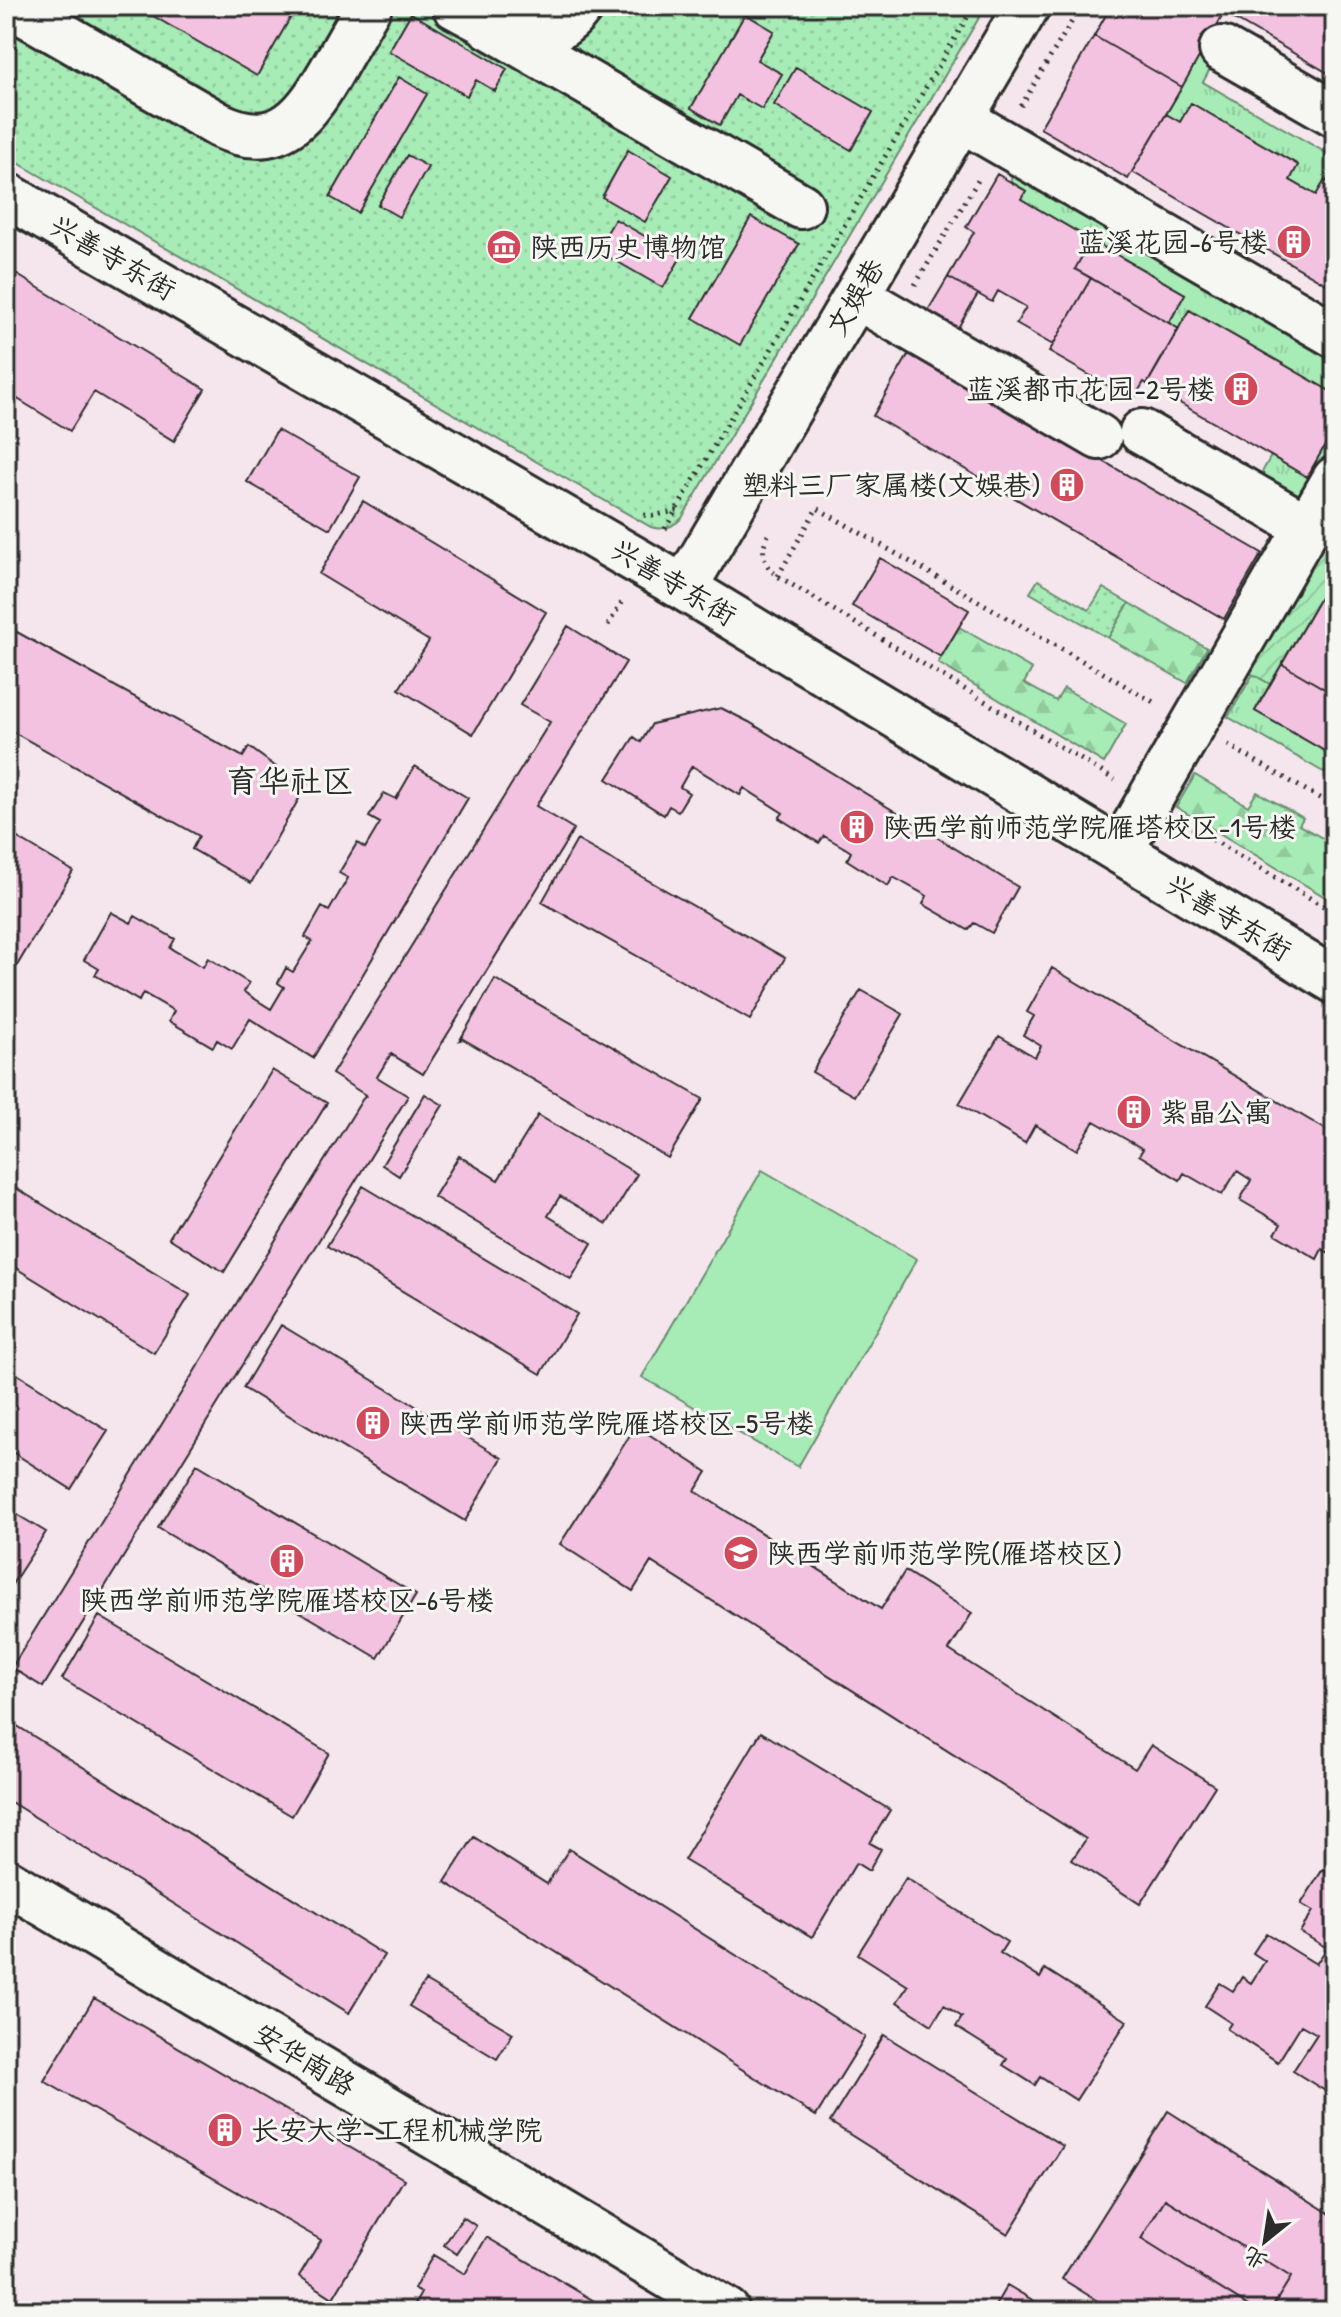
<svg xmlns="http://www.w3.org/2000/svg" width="1341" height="2317" font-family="'Patrick Hand','LXGW WenKai TC',sans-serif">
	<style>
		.grass { fill: url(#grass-tufts); stroke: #698b70; stroke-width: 2 }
		.forest { fill: url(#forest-firs); stroke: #698b70; stroke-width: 2 }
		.park { fill: url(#park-dots); stroke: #698b70; stroke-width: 2 }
		.garden { fill: url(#garden-furrows); stroke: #698b70; stroke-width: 2 }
		.pitch { fill: #a7ebb6; stroke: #698b70; stroke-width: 2 }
		.building { fill: #f4c2e1; stroke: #2b2b2b; stroke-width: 2 }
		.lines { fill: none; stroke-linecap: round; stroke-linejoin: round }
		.minor-casing { stroke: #2b2b2b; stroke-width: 50 }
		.path { stroke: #2b2b2b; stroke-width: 5; stroke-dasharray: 2 6; stroke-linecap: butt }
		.minor { stroke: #f6f6f2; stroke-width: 44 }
		.labels { text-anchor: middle; stroke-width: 6; stroke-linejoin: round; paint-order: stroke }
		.poi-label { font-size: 28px; fill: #2b2b2b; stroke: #f6f6f2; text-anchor: start }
		.street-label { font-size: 28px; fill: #2b2b2b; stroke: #f6f6f2 }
		.quarter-label { font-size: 32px; fill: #2b2b2b; stroke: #f6f6f2 }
	</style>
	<defs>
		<pattern id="grass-tufts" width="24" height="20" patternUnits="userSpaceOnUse" patternTransform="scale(2)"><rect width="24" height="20" fill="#a7ebb6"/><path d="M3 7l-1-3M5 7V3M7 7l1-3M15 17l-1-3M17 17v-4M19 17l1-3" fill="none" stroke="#90ca9d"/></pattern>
		<pattern id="forest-firs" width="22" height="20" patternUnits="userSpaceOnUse" patternTransform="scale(2)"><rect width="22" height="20" fill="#a7ebb6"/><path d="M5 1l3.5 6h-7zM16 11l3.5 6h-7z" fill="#90ca9d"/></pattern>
		<pattern id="park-dots" width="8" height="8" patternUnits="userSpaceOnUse" patternTransform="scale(2)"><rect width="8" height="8" fill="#a7ebb6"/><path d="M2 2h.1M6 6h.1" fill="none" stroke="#90ca9d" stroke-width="1.8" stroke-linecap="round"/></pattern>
		<pattern id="garden-furrows" width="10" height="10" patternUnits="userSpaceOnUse" patternTransform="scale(2)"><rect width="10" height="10" fill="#a7ebb6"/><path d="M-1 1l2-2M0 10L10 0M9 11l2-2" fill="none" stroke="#90ca9d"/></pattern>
	</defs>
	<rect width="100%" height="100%" fill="#f5e6ed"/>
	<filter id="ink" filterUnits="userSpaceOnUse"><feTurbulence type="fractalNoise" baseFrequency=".0125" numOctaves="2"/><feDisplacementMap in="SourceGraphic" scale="16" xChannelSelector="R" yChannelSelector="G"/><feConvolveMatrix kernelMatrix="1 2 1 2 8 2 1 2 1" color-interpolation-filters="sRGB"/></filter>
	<g filter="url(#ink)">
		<path class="grass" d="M 1203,50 L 1216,58 L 1203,82 L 1335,158 L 1335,186 L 1316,195 L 1290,180 L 1298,165 L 1191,103 L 1180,122 L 1166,114 Z
			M 1016,171 L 1335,355 L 1335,394 L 1190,310 L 1179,329 L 1169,323 L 1185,294 L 1021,199 L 1025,190 L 1010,181 Z
			M 1335,428 C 1335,462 1330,472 1305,495 L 1296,494 L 1261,474 L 1271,456 L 1307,476 Z
			M 1253,674 L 1270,684 L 1255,711 L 1335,757 L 1335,769 L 1329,766 L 1325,773 L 1228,717 Z"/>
		<path class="forest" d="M 1129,603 L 1207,648 L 1187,683 L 1108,638 Z
			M 959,627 L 1032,669 L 1024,683 L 1056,701 L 1064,688 L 1126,724 L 1104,763 L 938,663 Z
			M 1195,775 L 1248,806 L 1257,792 L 1303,818 L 1299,825 L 1335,845 L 1335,903 L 1176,807 Z"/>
		<path class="park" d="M 6,6 L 986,6 L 682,518 C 673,527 663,531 651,527 L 570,481 L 6,156 Z
			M 1038,580 L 1089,610 L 1103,588 L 1129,603 L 1108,638 L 1030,593 Z"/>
		<path class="garden" d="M 1335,503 L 1335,572 L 1270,684 L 1240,667 Z"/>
		<path class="pitch" d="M 762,1170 L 917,1259 L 798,1467 L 642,1377 Z"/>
		<path class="building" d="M 136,6 L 297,6 L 257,76 Z
			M 1111,6 L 1228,6 L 1182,87 L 1094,36 Z
			M 1228,6 L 1335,6 L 1335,77 L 1224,13 Z
			M 411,13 L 507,69 L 495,91 L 476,80 L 467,96 L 389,51 Z
			M 745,14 L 774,31 L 757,60 L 782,74 L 762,109 L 737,95 L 720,125 L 691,108 Z
			M 1094,36 L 1182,87 L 1128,179 L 1040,128 Z
			M 796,67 L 873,112 L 851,150 L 774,105 Z
			M 399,77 L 427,94 L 358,213 L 330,197 Z
			M 1191,103 L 1298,165 L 1290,180 L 1316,195 L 1325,180 L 1335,186 L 1335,289 L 1132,172 L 1166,114 L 1180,122 Z
			M 628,150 L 672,176 L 645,222 L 602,197 Z
			M 407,155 L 428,167 L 399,217 L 378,205 Z
			M 997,174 L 1026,191 L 1021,199 L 1091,240 L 1075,269 L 1091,278 L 1053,345 L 1016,324 L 1026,307 L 998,291 L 992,302 L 948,277 L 974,232 L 966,227 Z
			M 751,217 L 799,244 L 740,345 L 693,318 Z
			M 615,219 L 681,257 L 663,288 L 597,250 Z
			M 1091,240 L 1185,294 L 1169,323 L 1075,269 Z
			M 6,268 L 205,389 L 174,441 L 94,392 L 70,431 L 6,392 Z
			M 948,277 L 978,294 L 956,331 L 926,314 Z
			M 1091,278 L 1179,329 L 1147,384 L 1144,382 L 1133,400 L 1049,352 Z
			M 1189,310 L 1335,394 L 1335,428 L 1307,477 L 1147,384 Z
			M 911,350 L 1262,553 L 1224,619 L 873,416 Z
			M 277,430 L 360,477 L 330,529 L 247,482 Z
			M 363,501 L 546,612 L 473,734 L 399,689 L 429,641 L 319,574 Z
			M 880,558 L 969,610 L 941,657 L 852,606 Z
			M 1335,572 L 1335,695 L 1282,664 Z
			M 6,626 L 243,757 L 249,747 L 287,775 L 303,772 L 312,776 L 251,883 L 192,849 L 199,836 L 6,728 Z
			M 568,626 L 626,662 L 536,806 L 574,829 L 423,1074 L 391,1054 L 377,1077 L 408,1096 L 43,1687 L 9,1666 L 12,1667 L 365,1095 L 367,1096 L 332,1074 L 550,722 L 520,705 Z
			M 1282,664 L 1335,695 L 1335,757 L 1255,711 Z
			M 721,708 L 749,722 L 1018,887 L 992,933 L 974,923 L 968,930 L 923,904 L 927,896 L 893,877 L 888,886 L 847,860 L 851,852 L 845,848 L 824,836 L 819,843 L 779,818 L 783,813 L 744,788 L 740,795 L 692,766 L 680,787 L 689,793 L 678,811 L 669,806 L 664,815 L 607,779 L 634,737 L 641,742 L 652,724 Z
			M 415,766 L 468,798 L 313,1058 L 250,1019 L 232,1049 L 217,1040 L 213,1047 L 169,1021 L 174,1011 L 143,993 L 139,1001 L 95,975 L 99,969 L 84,960 L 111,912 L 131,923 L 135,916 L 175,939 L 170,948 L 203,967 L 208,958 L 249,983 L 244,992 L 271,1009 L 284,987 L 278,983 L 286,968 L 293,972 L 312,941 L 305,937 L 322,907 L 329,911 L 348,878 L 339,873 L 357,843 L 365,848 L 380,823 L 369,817 L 384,793 L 396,799 Z
			M 6,831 L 73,871 L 12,974 L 6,970 Z
			M 577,840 L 785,958 L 750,1020 L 542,902 Z
			M 1052,968 L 1335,1135 L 1335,1256 L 1322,1249 L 1317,1259 L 1275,1234 L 1281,1224 L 1240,1200 L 1251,1180 L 1237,1171 L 1222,1195 L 1184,1173 L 1180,1180 L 1139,1155 L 1143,1149 L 1094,1121 L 1077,1150 L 1035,1125 L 1025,1143 L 959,1104 L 999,1036 L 1035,1057 L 1041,1046 L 1023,1035 L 1034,1016 L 1027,1012 Z
			M 495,979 L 703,1099 L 668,1158 L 463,1039 L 460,1040 Z
			M 861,990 L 903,1014 L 854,1096 L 812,1072 Z
			M 272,1070 L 327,1103 L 224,1272 L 169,1238 Z
			M 425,1094 L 443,1105 L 399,1176 L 382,1165 Z
			M 538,1115 L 637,1174 L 607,1224 L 560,1196 L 548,1216 L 592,1243 L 571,1279 L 434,1197 L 459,1156 L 498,1180 Z
			M 6,1182 L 190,1295 L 154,1353 L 6,1262 Z
			M 363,1186 L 577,1314 L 541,1374 L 327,1246 Z
			M 281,1325 L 502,1458 L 465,1521 L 243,1388 Z
			M 6,1367 L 108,1431 L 71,1489 L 6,1448 Z
			M 636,1426 L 707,1472 L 695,1491 L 881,1609 L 905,1571 L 972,1613 L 949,1650 L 1135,1769 L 1151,1745 L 1215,1786 L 1140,1904 L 1072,1860 L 1086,1839 L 651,1562 L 633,1591 L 560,1544 Z
			M 197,1464 L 416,1595 L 378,1658 L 158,1528 Z
			M 6,1508 L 46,1532 L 9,1589 L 6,1586 Z
			M 99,1616 L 329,1753 L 292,1816 L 62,1679 Z
			M 6,1719 L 384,1955 L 349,2013 L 6,1799 Z
			M 761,1732 L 890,1810 L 870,1843 L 881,1849 L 869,1871 L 856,1863 L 812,1937 L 684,1860 Z
			M 474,1837 L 547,1884 L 569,1849 L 865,2037 L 816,2116 L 445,1882 Z
			M 1323,1869 L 1335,1877 L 1335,2097 L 1293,2071 L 1317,2034 L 1301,2025 L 1278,2062 L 1227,2029 L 1231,2023 L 1205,2006 L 1220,1983 L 1233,1991 L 1242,1977 L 1251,1983 L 1265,1961 L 1253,1953 L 1266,1933 L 1316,1964 L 1327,1948 L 1300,1932 L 1313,1911 L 1301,1904 Z
			M 906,1878 L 1007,1942 L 1000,1953 L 1040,1978 L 1045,1969 L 1127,2021 L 1076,2100 L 1040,2077 L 1035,2085 L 1003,2065 L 1007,2059 L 956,2027 L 962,2017 L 944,2005 L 932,2025 L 897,2002 L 908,1986 L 858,1954 Z
			M 425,1981 L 513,2033 L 497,2059 L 409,2006 Z
			M 94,1998 L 404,2179 L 333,2298 L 299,2276 L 321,2240 L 44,2081 Z
			M 884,2035 L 1063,2146 L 1008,2234 L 830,2122 Z
			M 1168,2111 L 1335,2217 L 1335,2288 L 1321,2311 L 1270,2311 L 1291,2277 L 1165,2199 L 1141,2239 L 1256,2311 L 1114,2311 L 1062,2279 Z
			M 1165,2199 L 1291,2277 L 1270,2311 L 1256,2311 L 1141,2239 Z
			M 463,2217 L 476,2226 L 457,2254 L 444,2245 Z
			M 486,2238 L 488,2238 L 611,2311 L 411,2311 L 421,2293 L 414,2289 L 433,2255 L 465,2274 Z
			M 1007,2285 L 1048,2309 L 1052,2303 L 1064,2311 L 992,2311 Z"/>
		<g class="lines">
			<defs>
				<path id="minor" d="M 12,6 L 219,125 C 281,154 307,114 335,65 C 346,46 357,26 369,6
					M 455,6 C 498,30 544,56 581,6
					M 489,26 L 801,206
					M 1222,49 L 1335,114
					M 961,119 L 1335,335
					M 6,195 L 684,588 L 1335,981
					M 856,296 L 1099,437
					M 1142,432 L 1307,527
					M 684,588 L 1027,6
					M 1120,851 L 1335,479
					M 6,1881 L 727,2311"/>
			</defs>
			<use href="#minor" class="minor-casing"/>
			<path class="path" d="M 1021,106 L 1081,6
				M 915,285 L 980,177
				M 644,515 L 652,516 L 676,511 L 681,513
				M 665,529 L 974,6
				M 768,535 C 760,552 763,563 776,575 L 1115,780
				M 778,576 L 817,508 L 1157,704
				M 608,625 L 624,599
				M 1228,745 L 1335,807
				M 1185,823 L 1335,913"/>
			<use href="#minor" class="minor"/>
		</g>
	</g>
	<defs>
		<symbol id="building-disc" viewBox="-11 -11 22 22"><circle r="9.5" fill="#d1495b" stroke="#f6f6f2"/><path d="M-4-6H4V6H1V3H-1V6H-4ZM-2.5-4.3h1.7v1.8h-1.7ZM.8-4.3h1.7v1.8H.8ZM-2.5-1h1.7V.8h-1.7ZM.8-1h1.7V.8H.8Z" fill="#fff"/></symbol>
		<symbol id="museum-disc" viewBox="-11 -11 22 22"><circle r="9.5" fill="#d1495b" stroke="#f6f6f2"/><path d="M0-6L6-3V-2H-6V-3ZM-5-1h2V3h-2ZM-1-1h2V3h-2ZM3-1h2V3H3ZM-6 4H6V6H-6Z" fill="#fff"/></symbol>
		<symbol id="university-disc" viewBox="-11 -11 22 22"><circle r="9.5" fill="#d1495b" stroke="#f6f6f2"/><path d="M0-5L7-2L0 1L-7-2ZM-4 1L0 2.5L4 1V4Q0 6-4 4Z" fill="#fff"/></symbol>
	</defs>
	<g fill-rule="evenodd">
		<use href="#building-disc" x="1274" y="222" width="40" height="40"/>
		<use href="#museum-disc" x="484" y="227" width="40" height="40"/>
		<use href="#building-disc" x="1221" y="369" width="40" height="40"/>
		<use href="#building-disc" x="1047" y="465" width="40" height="40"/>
		<use href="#building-disc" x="837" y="807" width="40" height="40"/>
		<use href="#building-disc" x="1114" y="1092" width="40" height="40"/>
		<use href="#building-disc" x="353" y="1403" width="40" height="40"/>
		<use href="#university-disc" x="721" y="1533" width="40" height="40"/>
		<use href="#building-disc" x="267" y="1541" width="40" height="40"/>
		<use href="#building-disc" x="205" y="2110" width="40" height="40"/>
	</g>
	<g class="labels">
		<g class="poi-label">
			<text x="1268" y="252" text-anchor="end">蓝溪花园-6号楼</text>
			<text x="530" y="257">陕西历史博物馆</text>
			<text x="1215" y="399" text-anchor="end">蓝溪都市花园-2号楼</text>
			<text x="1041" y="495" text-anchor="end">塑料三厂家属楼(文娱巷)</text>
			<text x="883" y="837">陕西学前师范学院雁塔校区-1号楼</text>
			<text x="1160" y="1122">紫晶公寓</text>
			<text x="399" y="1433">陕西学前师范学院雁塔校区-5号楼</text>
			<text x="767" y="1563">陕西学前师范学院(雁塔校区)</text>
			<text x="287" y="1610" text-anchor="middle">陕西学前师范学院雁塔校区-6号楼</text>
			<text x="251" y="2140">长安大学-工程机械学院</text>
		</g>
		<g class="street-label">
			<text transform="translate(113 257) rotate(30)" y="10">兴善寺东街</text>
			<text transform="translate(855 297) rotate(-59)" y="10">文娱巷</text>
			<text transform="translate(674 582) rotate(31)" y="10">兴善寺东街</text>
			<text transform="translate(1229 917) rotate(31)" y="10">兴善寺东街</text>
			<text transform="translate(305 2059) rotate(31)" y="10">安华南路</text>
		</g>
		<g class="quarter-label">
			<text x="290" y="792">育华社区</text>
		</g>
	</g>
	<rect width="1341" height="2317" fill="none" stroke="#f6f6f2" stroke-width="32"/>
	<rect x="16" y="16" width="1309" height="2285" fill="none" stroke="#2b2b2b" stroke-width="3" filter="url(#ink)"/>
	<g transform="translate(1265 2241) rotate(210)" stroke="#f6f6f2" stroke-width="6" paint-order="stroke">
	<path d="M0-6L14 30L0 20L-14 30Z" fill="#2b2b2b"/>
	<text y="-12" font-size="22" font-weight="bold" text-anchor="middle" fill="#2b2b2b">北</text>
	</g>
</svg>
